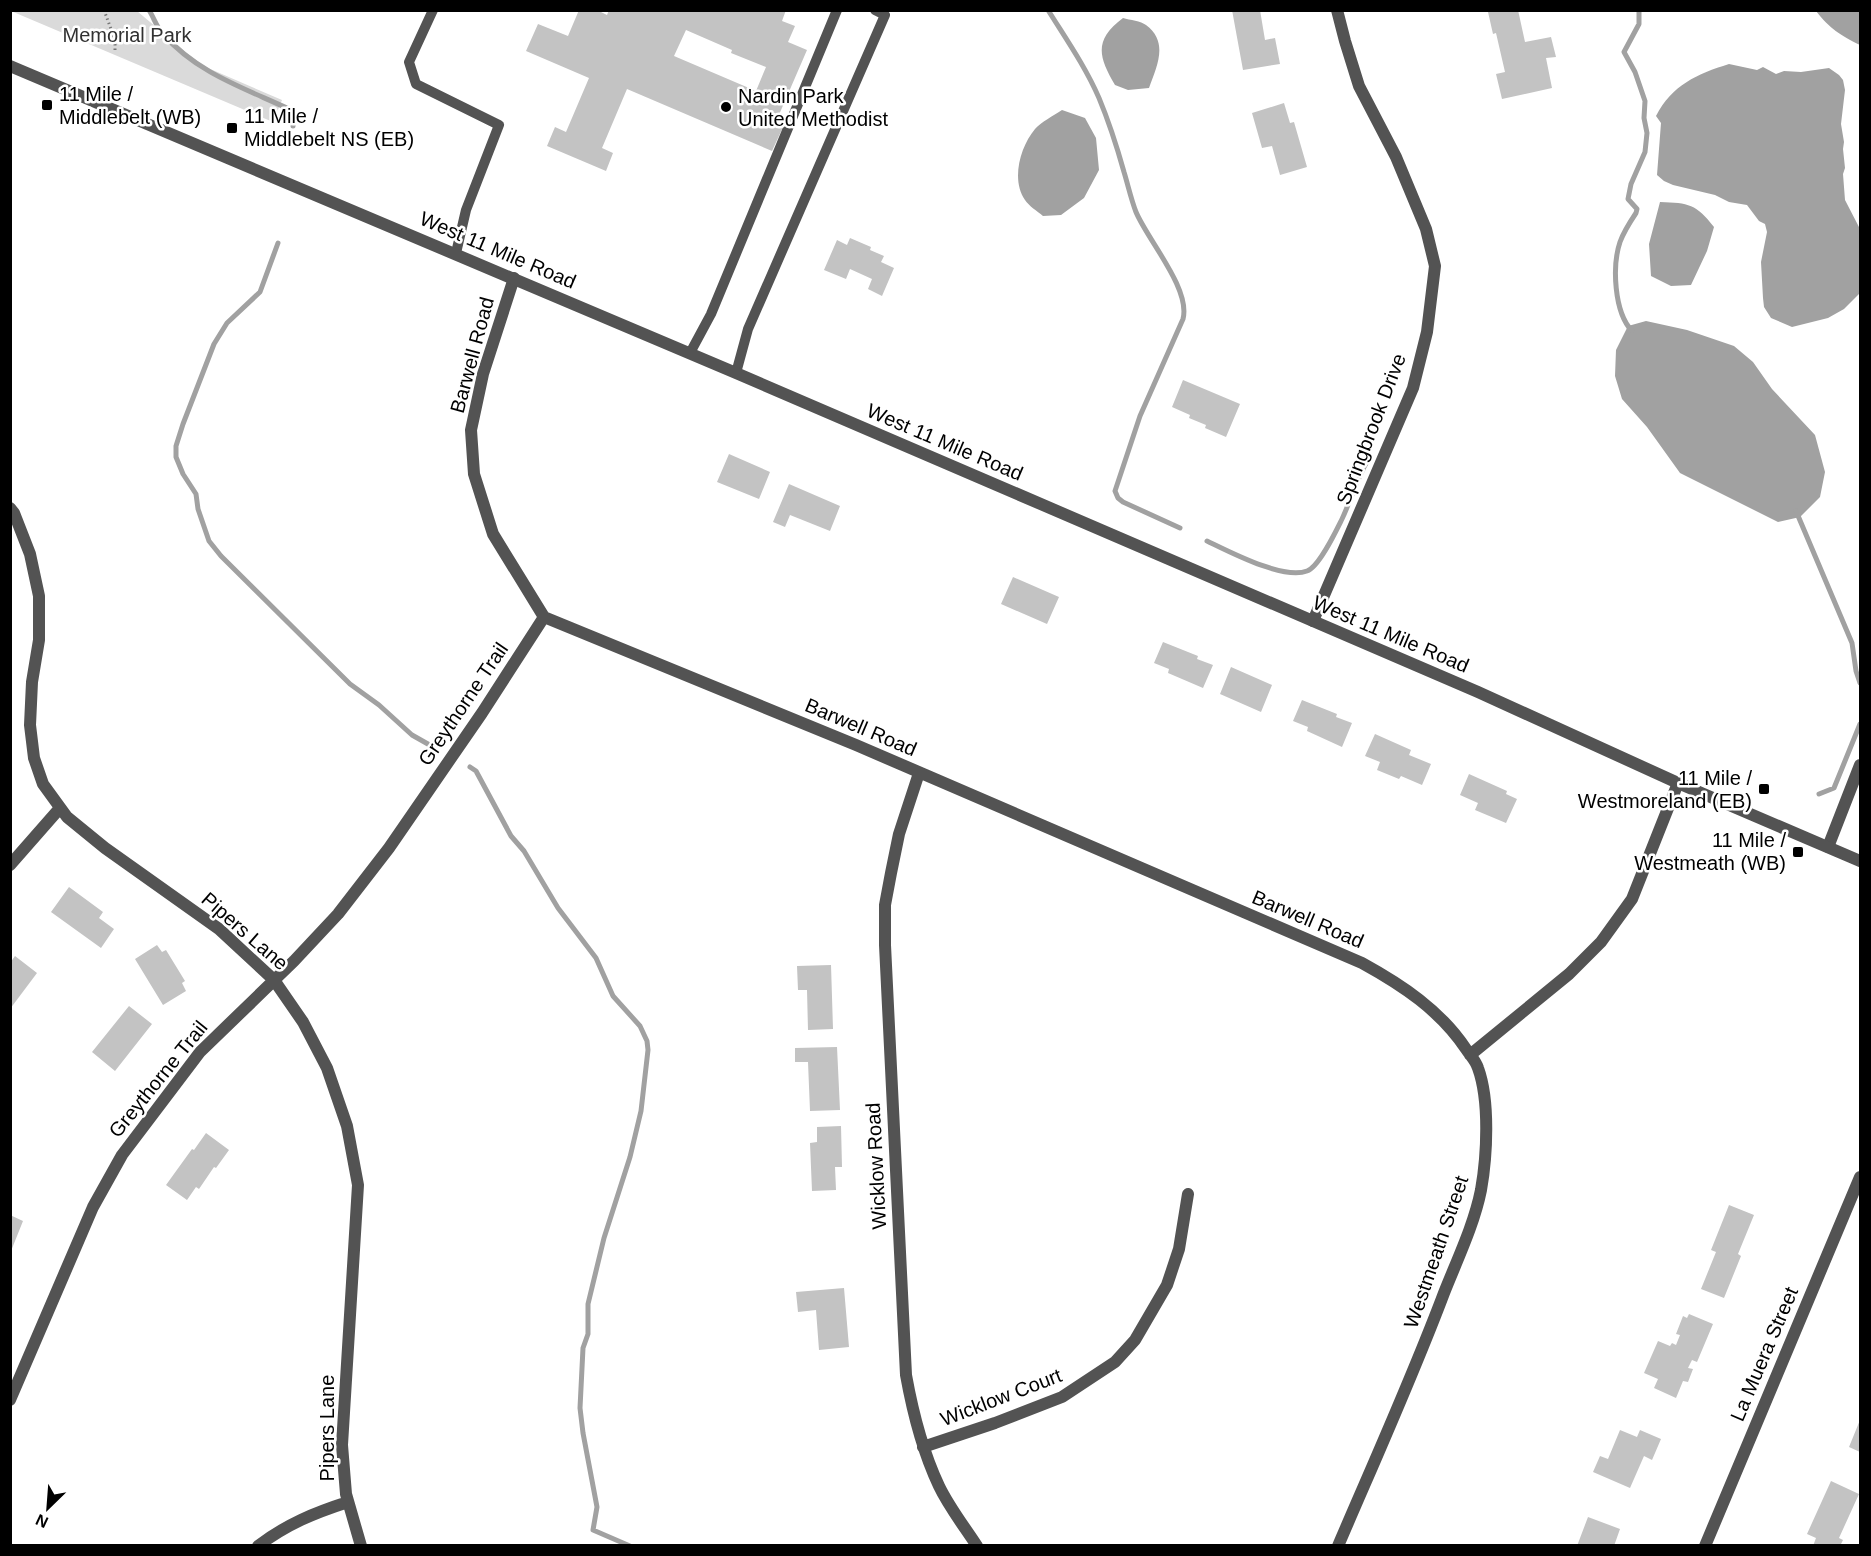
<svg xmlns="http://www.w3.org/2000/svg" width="1871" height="1556" font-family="Helvetica,sans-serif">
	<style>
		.green { fill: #dadada }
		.water { fill: #a1a1a1 }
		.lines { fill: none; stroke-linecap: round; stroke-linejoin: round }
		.stream { stroke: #a1a1a1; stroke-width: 5 }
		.building { fill: #c3c3c3; fill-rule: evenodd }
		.path { stroke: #757575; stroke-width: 3; stroke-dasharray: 1.5 3; stroke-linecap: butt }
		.service { stroke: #535353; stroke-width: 10 }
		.minor { stroke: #535353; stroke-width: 12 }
		.tertiary { stroke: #535353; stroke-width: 12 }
		.poi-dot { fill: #000; stroke: #fff; stroke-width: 2 }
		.labels { text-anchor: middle; stroke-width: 5; stroke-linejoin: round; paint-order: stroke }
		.park-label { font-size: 20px; fill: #313131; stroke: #fff }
		.poi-label { font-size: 20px; fill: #000; stroke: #fff; text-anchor: start }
		.street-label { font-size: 20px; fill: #000; stroke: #fff }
	</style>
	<rect width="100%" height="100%" fill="#fff"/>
	<path class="green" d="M 11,11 L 137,11 L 201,65 L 282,100 L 273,122 Z"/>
	<path class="water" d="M 1816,11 L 1860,11 L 1860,45 C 1840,35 1830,29 1816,11 Z
		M 1123,18 C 1130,20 1141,21 1146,25 C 1169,42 1157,66 1149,88 L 1128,90 L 1115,85 C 1098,56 1094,40 1123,18 Z
		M 1729,64 L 1757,70 L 1763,67 L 1776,74 L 1784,71 L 1801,72 L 1829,68 L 1839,75 L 1843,80 L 1845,90 L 1841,124 L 1844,142 L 1843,149 L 1845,168 L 1843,174 L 1845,200 L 1860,229 L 1860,293 L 1844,309 L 1828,318 L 1792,327 L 1771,318 L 1764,307 L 1763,298 L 1761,262 L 1767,232 L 1765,224 L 1759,221 L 1747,205 L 1729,202 L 1715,195 L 1673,185 L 1664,181 L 1657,175 L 1661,123 L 1656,116 C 1672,85 1697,74 1729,64 Z
		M 1062,110 L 1085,118 L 1096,138 L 1099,170 L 1084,198 L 1061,215 L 1043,216 C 1037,211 1029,206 1025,200 C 1011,180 1020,147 1035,129 C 1041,122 1053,116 1062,110 Z
		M 1660,202 C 1689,203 1696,204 1714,227 L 1707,251 L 1691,285 L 1671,286 L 1651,276 L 1649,244 Z
		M 1646,321 L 1687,330 L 1734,346 L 1753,362 L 1772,389 L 1815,435 L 1825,472 L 1820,497 L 1800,517 L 1778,522 L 1680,473 L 1647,427 L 1622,399 L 1615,376 L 1616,350 L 1628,326 Z"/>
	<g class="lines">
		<path class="stream" d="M 149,10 C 154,18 157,28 163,34 C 197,73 244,88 289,109 L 293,115 L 293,126
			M 1048,10 C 1066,39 1085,66 1099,98 C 1109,122 1117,147 1124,172 C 1128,185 1131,199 1136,212 C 1147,239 1191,289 1183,319 L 1140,416 L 1115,491 L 1118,498 L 1123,502 L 1180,528
			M 278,243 L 260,292 L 227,323 L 214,344 L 183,424 L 176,446 L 176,457 L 183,474 L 196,494 L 198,509 L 209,541 L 221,556 L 350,684 L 379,705 L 412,735 L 435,748
			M 1632,331 C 1614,312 1612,266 1620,242 C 1624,231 1630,222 1636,213 L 1637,209 L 1628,199 L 1631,184 L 1645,152 L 1647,133 L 1644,118 L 1645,101 L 1635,72 L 1624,52 L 1639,24 L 1639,10
			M 1796,511 L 1852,643 L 1856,671 L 1860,683
			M 1207,541 C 1230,552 1283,580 1307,571 C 1319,567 1336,531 1342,519 C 1351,500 1357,478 1368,460
			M 470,767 L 476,771 L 511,836 L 524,851 L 558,908 L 596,958 L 613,996 L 640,1026 L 647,1041 L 648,1050 L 641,1111 L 630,1157 L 604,1238 L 588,1304 L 588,1334 L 583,1348 L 580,1408 L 583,1433 L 597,1507 L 593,1530 L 630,1546
			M 1819,794 L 1834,788 L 1860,724"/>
	</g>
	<path class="building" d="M 579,10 L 597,10 L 607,15 L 609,10 L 786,10 L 782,21 L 795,26 L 788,42 L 807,50 L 775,124 L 783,127 L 772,151 L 627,89 L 602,148 L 613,153 L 606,171 L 547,146 L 555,127 L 566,132 L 589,78 L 526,51 L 538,24 L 568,36 ZM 686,30 L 732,50 L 731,53 L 766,67 L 756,91 L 674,56 Z
		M 1232,10 L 1260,10 L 1265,40 L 1275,38 L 1280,64 L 1243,70 Z
		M 1493,10 L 1518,10 L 1525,42 L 1551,37 L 1556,57 L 1546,58 L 1552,88 L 1502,99 L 1496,74 L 1505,72 L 1496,33 L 1493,34 L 1488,12 Z
		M 1284,103 L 1290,123 L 1294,122 L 1307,167 L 1280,175 L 1272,146 L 1262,148 L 1252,113 Z
		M 850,238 L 871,247 L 870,250 L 884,256 L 881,262 L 894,268 L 882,296 L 868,289 L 872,279 L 850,269 L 846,279 L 824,270 L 837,240 L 847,245 Z
		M 1183,380 L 1240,404 L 1226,437 L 1205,428 L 1206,425 L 1189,418 L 1190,415 L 1172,407 Z
		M 729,454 L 770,472 L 759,499 L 717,482 Z
		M 789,484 L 840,506 L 830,531 L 790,515 L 785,527 L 773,522 Z
		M 1013,577 L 1059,597 L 1047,624 L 1001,604 Z
		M 1163,642 L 1198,656 L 1197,659 L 1213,665 L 1203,688 L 1168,673 L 1169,669 L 1154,663 Z
		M 1231,667 L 1272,685 L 1261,712 L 1220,694 Z
		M 1302,700 L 1337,714 L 1336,717 L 1352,723 L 1342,747 L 1307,731 L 1308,727 L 1293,721 Z
		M 1375,734 L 1411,750 L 1409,755 L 1431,764 L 1422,785 L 1401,776 L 1399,779 L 1377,770 L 1380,762 L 1365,756 Z
		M 1469,774 L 1507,791 L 1506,794 L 1517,799 L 1506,823 L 1475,810 L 1478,803 L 1460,795 Z
		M 69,887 L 103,912 L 99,918 L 114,929 L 101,948 L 51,912 Z
		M 157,945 L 162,952 L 166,950 L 185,981 L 182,983 L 186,991 L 163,1005 L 135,959 Z
		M 15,956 L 37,973 L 10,1009 L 10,963 Z
		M 831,965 L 833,1029 L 808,1030 L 807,990 L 798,990 L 797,966 Z
		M 129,1006 L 152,1024 L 115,1071 L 92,1052 Z
		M 837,1047 L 840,1110 L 810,1111 L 808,1062 L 795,1062 L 795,1048 Z
		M 841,1126 L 842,1167 L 835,1167 L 836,1190 L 812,1191 L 810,1143 L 817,1142 L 817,1127 Z
		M 206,1133 L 229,1150 L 216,1168 L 214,1167 L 199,1189 L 196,1187 L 187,1200 L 166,1185 L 192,1149 L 194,1150 Z
		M 1729,1205 L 1754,1215 L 1738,1254 L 1741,1256 L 1724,1298 L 1701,1289 L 1716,1252 L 1711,1250 Z
		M 10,1215 L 23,1221 L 11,1251 L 10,1251 Z
		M 844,1288 L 849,1347 L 819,1350 L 816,1310 L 798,1312 L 796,1292 Z
		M 1689,1314 L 1713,1324 L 1697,1362 L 1692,1360 L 1688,1368 L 1693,1369 L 1688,1382 L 1683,1381 L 1676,1398 L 1654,1388 L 1658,1379 L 1644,1373 L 1658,1341 L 1670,1346 L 1672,1343 L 1676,1345 L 1680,1335 L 1676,1334 L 1683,1316 L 1687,1318 Z
		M 1860,1420 L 1860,1452 L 1849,1447 Z
		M 1620,1430 L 1637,1437 L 1640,1430 L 1661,1439 L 1652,1460 L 1644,1456 L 1630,1488 L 1593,1472 L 1600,1456 L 1608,1459 Z
		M 1831,1481 L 1859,1494 L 1839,1538 L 1843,1540 L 1840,1546 L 1813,1546 L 1816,1538 L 1807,1534 Z
		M 1588,1517 L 1620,1529 L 1614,1546 L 1577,1546 Z"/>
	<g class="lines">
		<path class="path" d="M 104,10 L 115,40 L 115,51"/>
		<path class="service" d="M 433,10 L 409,62 L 416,84 L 499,125 L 466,210 L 456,253
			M 690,353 L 711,314 L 837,10
			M 736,373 L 748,329 L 885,15 L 875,10"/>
		<path class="minor" d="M 514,278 L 483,374 L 471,430 L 474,474 L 493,534 L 544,617 L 856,745 L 1362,963 C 1402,985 1440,1010 1466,1049 C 1470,1055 1476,1061 1478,1068 C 1490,1101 1487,1156 1481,1190 C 1474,1225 1457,1260 1444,1293 C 1412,1378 1374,1462 1338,1546
			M 10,508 L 14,513 L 30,554 L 39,596 L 39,640 L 32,682 L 30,725 L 34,758 L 43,784 L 67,817 L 105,848 L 219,929 L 274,980 L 303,1022 L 327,1068 L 347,1126 L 358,1185 L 342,1445 L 346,1494 L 361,1546
			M 1313,621 L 1413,388 L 1427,332 L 1435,266 L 1426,229 L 1396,157 L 1359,86 L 1345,41 L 1337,10
			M 919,773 L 899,834 L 891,873 L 885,905 L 885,945 L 906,1375 C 913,1414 922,1450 939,1486 C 949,1507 964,1526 977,1546
			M 1828,847 L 1860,765
			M 10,865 L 60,808
			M 1470,1055 L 1569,974 L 1601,942 L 1632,899 L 1678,783
			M 10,1400 L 93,1207 L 122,1155 L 200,1052 L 294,961 L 338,914 L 389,848 L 482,713 L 544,617
			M 923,1447 L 995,1423 L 1062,1397 L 1115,1362 L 1135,1340 L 1167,1285 L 1179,1249 L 1188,1194
			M 258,1546 C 287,1524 314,1513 348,1502
			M 1705,1546 L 1860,1177"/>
		<path class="tertiary" d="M 10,66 L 736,373 L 1478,692 L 1678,783 L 1860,861"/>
	</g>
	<g class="poi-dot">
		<rect x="41" y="99" width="12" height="12" rx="3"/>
		<circle cx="726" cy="107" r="6"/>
		<rect x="226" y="122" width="12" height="12" rx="3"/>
		<rect x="1758" y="783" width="12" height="12" rx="3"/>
		<rect x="1792" y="846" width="12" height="12" rx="3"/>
	</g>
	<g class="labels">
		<g class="park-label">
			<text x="127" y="42">Memorial Park</text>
		</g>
		<g class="poi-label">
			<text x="59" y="101">11 Mile /<tspan x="59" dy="23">Middlebelt (WB)</tspan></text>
			<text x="738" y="103">Nardin Park<tspan x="738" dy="23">United Methodist</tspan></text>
			<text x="244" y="123">11 Mile /<tspan x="244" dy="23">Middlebelt NS (EB)</tspan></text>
			<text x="1752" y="785" text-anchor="end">11 Mile /<tspan x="1752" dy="23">Westmoreland (EB)</tspan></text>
			<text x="1786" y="847" text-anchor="end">11 Mile /<tspan x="1786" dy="23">Westmeath (WB)</tspan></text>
		</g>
		<g class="street-label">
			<text transform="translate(498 250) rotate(23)" y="7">West 11 Mile Road</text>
			<text transform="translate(472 355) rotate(-75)" y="7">Barwell Road</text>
			<text transform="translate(1371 429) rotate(-69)" y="7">Springbrook Drive</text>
			<text transform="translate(945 442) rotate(23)" y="7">West 11 Mile Road</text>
			<text transform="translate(1391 634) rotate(23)" y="7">West 11 Mile Road</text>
			<text transform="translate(463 704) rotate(-56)" y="7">Greythorne Trail</text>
			<text transform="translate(861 727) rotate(23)" y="7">Barwell Road</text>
			<text transform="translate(1308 919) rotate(23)" y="7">Barwell Road</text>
			<text transform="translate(245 931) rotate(41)" y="7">Pipers Lane</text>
			<text transform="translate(158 1079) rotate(-51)" y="7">Greythorne Trail</text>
			<text transform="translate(876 1166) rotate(-93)" y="7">Wicklow Road</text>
			<text transform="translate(1436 1252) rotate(-71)" y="7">Westmeath Street</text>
			<text transform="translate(1764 1354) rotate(-67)" y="7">La Muera Street</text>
			<text transform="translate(1001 1397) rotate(-21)" y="7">Wicklow Court</text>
			<text transform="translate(327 1428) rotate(-90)" y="7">Pipers Lane</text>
		</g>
	</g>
	<rect width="1871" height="1556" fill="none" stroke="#000000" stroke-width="24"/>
	<g transform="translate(48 1508) rotate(205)" stroke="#ffffff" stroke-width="4.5" paint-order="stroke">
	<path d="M0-4.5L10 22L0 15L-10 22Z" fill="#000000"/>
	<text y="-9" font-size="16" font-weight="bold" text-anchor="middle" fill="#000000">N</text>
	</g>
</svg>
